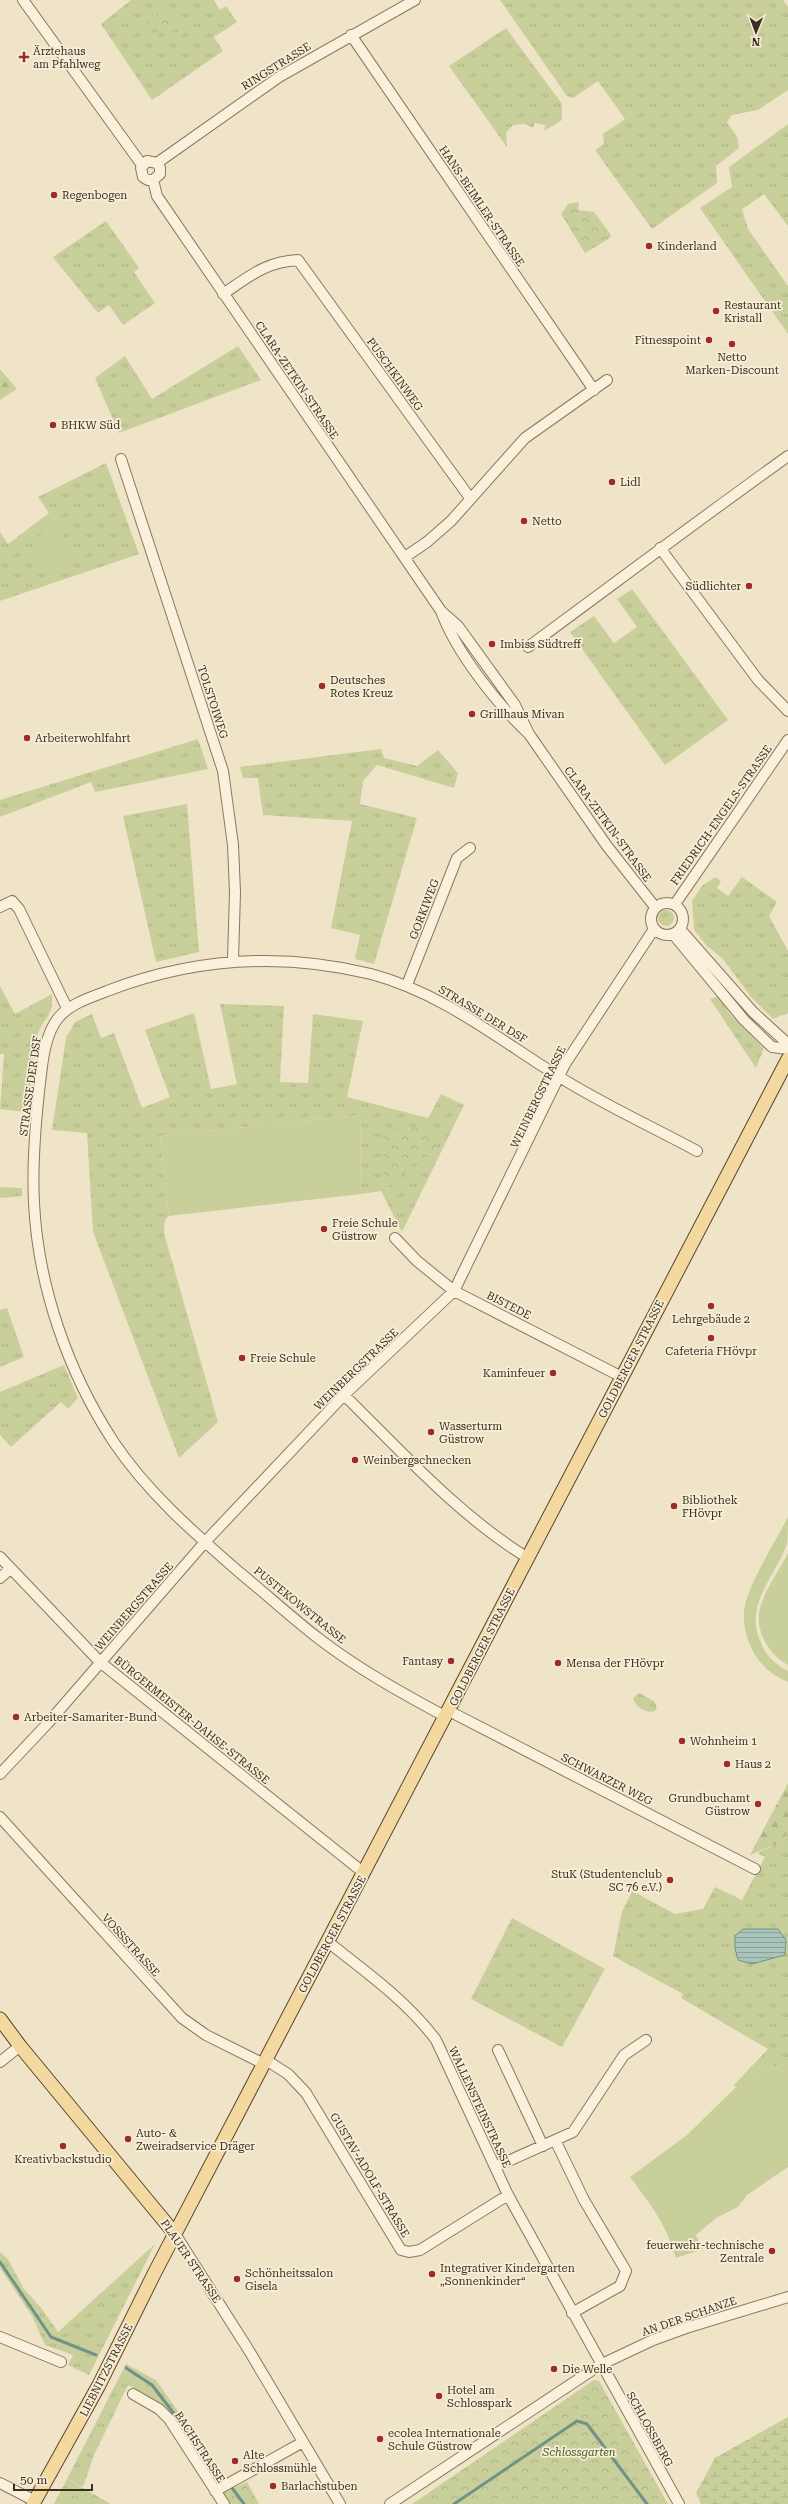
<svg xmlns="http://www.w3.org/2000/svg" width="788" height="2504" font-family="'Roboto Serif',serif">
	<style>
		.grass { fill: url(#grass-tufts) }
		.forest { fill: url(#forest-firs) }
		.wetland { fill: url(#wetland-marsh) }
		.park { fill: url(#park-crowns) }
		.pitch { fill: #c9cf9b }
		.water { fill: url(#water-rules); stroke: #6f938a }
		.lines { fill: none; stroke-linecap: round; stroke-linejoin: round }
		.stream { stroke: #6f938a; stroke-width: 3 }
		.minor-casing { stroke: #8d765c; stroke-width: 12 }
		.major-casing { stroke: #5b4430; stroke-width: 15 }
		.minor { stroke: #faf1dc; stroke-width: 10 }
		.major { stroke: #f3d9a0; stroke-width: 13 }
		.poi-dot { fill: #9e2a2b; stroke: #f7eed8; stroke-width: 1.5 }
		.labels { text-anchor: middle; stroke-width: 3.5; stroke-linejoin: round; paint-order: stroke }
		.poi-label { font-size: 11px; fill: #3d2e20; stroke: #f7eed8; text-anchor: start }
		.street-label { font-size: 11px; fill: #3d2e20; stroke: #f7eed8 }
		.park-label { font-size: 11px; font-style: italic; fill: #4d5a26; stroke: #f7eed8 }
	</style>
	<defs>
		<pattern id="grass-tufts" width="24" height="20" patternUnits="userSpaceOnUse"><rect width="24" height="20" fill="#c9cf9b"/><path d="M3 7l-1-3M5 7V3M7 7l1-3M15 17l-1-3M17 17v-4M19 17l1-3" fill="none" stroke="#aeb285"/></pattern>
		<pattern id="forest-firs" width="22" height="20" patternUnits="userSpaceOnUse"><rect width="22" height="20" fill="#c9cf9b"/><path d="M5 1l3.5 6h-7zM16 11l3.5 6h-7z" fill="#aeb285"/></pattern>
		<pattern id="wetland-marsh" width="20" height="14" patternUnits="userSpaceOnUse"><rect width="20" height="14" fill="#c9cf9b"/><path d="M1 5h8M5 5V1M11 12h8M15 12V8" fill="none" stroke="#aeb285"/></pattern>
		<pattern id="park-crowns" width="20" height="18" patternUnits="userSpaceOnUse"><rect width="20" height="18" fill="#c9cf9b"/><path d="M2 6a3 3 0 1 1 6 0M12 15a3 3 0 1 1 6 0" fill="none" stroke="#aeb285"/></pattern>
		<pattern id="water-rules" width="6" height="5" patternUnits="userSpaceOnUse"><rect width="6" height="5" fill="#a9c4bc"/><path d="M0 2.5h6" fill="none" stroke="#8ba098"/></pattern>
	</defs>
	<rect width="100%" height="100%" fill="#f0e4c8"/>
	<path class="grass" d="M 131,0 L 214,0 L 220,10 L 226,6 L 237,22 L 214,37 L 223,51 L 152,100 L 101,24 Z
		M 500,0 L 783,0 L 788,7 L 788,90 L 758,110 L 732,115 L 727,122 L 738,139 L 739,148 L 716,166 L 717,183 L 652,229 L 595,150 L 604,144 L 603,134 L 625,119 L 598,81 L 573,98 L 567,96 Z
		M 506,28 L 562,104 L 562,120 L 544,131 L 545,125 L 535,123 L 533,128 L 525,124 L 513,125 L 506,133 L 507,147 L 449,66 Z
		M 788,124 L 788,226 L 764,194 L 742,209 L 748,229 L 788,286 L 788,334 L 700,208 L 732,187 L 729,167 Z
		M 106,221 L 139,268 L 134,272 L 155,303 L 123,325 L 109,305 L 98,313 L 53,257 Z
		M 238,346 L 261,380 L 119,433 L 95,378 L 125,356 L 152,399 Z
		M 106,463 L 139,554 L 0,601 L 0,532 L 8,544 L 49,513 L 38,497 Z
		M 632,589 L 728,720 L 665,765 L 570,632 L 594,616 L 614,643 L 637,627 L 617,599 Z
		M 198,739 L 208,769 L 95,792 L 91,782 L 0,817 L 0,800 Z
		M 381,749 L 384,758 L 417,766 L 438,750 L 458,773 L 454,788 L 377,765 L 363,781 L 360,804 L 417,818 L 374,964 L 355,959 L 360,935 L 331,928 L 352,821 L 263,815 L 258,778 L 243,778 L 240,767 Z
		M 187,804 L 199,952 L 156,962 L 123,816 Z
		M 715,877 L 721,881 L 717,888 L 728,896 L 742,877 L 777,902 L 769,916 L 788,951 L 788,1013 L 773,1019 L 751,997 L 723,959 L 707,946 L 694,930 L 692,901 L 702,886 Z
		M658 918a8 8 0 1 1 16 0a8 8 0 1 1-16 0Z
		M 0,986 L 15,1014 L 52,994 C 54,1016 45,1016 38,1033 C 32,1048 31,1091 30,1109 L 25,1112 L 0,1109 L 4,1054 L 0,1054 Z
		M 719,996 L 729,1013 L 764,1048 L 756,1068 L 710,999 Z
		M 220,1004 L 284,1006 L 280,1082 L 308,1083 L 313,1014 L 363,1021 L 347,1097 L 428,1118 L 441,1094 L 464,1105 L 402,1232 L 381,1191 L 361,1194 L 360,1115 L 160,1136 L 169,1216 L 165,1220 L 164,1233 L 218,1422 L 179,1458 L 93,1232 L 87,1133 L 52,1130 L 66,1038 L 75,1022 L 92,1014 L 101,1038 L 114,1033 L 142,1108 L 170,1097 L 145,1030 L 194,1013 L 211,1089 L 237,1084 Z
		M 0,1187 L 22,1188 L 22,1196 L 0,1198 Z
		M 7,1308 L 24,1357 L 0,1367 L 0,1310 Z
		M 64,1365 L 78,1398 L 68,1409 L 61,1402 L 11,1447 L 0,1435 L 0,1392 Z
		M 639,1693 L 654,1701 L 657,1707 L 655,1711 C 646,1714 635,1707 633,1698 Z
		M 788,1831 L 788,2075 L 771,2064 L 740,2090 L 734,2085 L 768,2049 L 681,1998 L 683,1994 L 613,1956 L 622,1912 L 632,1891 L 675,1914 L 703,1909 L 715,1887 L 742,1900 L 765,1857 L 757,1853 L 781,1842 Z
		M 512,1918 L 605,1969 L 562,2047 L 471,1999 Z
		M 155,2244 L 89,2375 L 68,2365 L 73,2355 L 45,2345 L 32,2316 L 0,2268 L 0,2252 L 8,2259 L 24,2289 L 42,2309 L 58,2332 Z
		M 126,2364 L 156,2380 L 201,2444 L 195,2448 L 161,2403 L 128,2385 L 94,2455 L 83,2487 L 67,2479 Z"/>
	<path class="forest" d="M 0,369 L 17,389 L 0,400 Z
		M 788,1783 L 788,1831 L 781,1842 L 750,1855 Z"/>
	<path class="wetland" d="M 788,2417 L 788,2504 L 701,2504 L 696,2493 L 715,2458 Z"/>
	<path class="park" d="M 147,13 L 179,15 L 178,34 L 146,32 Z
		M 579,202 L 578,210 L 594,212 L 611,235 L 610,238 L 585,253 L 561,214 L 568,204 Z
		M 425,1128 L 436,1151 L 384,1189 L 383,1137 L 397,1129 Z
		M 594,2380 L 599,2381 L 668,2504 L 412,2504 Z
		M 67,2479 L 111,2504 L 54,2504 Z
		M 247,2482 L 259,2504 L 230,2504 L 223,2493 Z"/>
	<path class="pitch" d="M 52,520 L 62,531 L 71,568 L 57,574 L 31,572 L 39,537 Z
		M 360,1115 L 361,1194 L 169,1216 L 160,1136 Z
		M 788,1517 C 788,1525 788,1537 787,1544 C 775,1577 743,1606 761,1643 C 766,1656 776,1665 788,1671 L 788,1682 C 775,1677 763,1667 755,1655 C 747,1641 741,1621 745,1605 C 750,1582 776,1540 788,1517 Z
		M 788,1553 L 788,1665 C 769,1655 754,1630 760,1608 C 765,1590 779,1570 788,1553 Z
		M 771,2064 L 788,2075 L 788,2167 L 747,2195 L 738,2207 L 716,2218 L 696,2235 L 703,2249 L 676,2258 C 666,2224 651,2205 630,2177 L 687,2135 L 736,2087 L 740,2089 Z"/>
	<path class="water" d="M 743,1929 L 778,1929 L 786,1940 L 785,1955 L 752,1964 L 738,1960 L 735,1948 L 735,1936 Z"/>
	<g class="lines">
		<path class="stream" d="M 0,2262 L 51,2337 L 96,2355
			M 126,2368 L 152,2385 L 202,2450
			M 232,2488 L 244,2504
			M 454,2504 L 577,2421 L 587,2424 L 647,2504"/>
		<defs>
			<path id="minor" d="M 23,0 L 142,165
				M 351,35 L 594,390
				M 157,163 L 279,77 L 415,0
				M 153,180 L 157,196 L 441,611 C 456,652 496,703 529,734
				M 153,180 L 148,180 L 143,177 L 141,168 L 147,161 L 157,163
				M 153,180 L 160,174 L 160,168 L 157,163
				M 223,294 C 250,276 265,262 298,260 L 470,498
				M 121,459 L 223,771 L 233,845 L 235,892 L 233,960
				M 660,548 L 758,680 L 788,711
				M 405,557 L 427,542 L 451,521 L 525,438 L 607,380
				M 441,611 L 458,626 L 515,705 L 529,734 L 607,846 L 655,907
				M 528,647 C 615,583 700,519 788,456
				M651 919a16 16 0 1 1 32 0a16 16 0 1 1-32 0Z
				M 675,904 L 788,740
				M 0,907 L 12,901 L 19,909 L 67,1008
				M 680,929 L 753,1012 L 788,1044
				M 673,934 L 744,1020 L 772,1047 L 788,1049
				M 407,985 L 457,858 L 470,848
				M 395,1238 L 417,1261 L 454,1291 L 622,1377
				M 344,1395 C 402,1452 459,1516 528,1558
				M 0,1557 L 100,1662 L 364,1873
				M 0,1578 L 10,1569
				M 449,1711 L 755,1869
				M 446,1717 C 402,1693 358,1669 318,1638 C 291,1617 266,1594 239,1572 C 193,1532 147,1492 113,1441 C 68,1372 38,1286 34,1203 C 32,1166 35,1129 39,1092 C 42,1068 43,1036 59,1017 C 71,1003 90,998 107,991 C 193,958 281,952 371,974 C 442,993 497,1038 558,1076 C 602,1104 651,1126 697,1151
				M 0,1774 L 48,1723 L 205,1542 L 344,1395 L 454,1291 L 565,1064 L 654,929
				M 0,1817 L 182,2018 L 206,2035 L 264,2064
				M 328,1942 C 366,1972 407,2001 436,2040 L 508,2195 L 679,2504
				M 498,2050 L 543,2146
				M 266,2060 L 288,2074 L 306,2093 L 401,2250 L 409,2252 L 420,2250 L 508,2195
				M 0,2062 L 20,2046
				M 555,2140 L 584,2200 L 626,2271 L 620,2286 L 572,2313
				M 495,2167 L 573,2132 L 624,2055 L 646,2040
				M 175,2234 L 248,2349 L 340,2504
				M 0,2337 L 61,2362
				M 133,2394 L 159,2409 L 169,2419 L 224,2504
				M 0,2483 L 35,2501
				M 215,2491 L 303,2442
				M 390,2504 L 600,2365 L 653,2340 L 686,2328 L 788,2297"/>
			<path id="major" d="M 0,2019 L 20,2046 L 175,2234
				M 33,2504 L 99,2385 L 155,2272 L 788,1059"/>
		</defs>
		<use href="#minor" class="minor-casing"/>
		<use href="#major" class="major-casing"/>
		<use href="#minor" class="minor"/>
		<use href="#major" class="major"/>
	</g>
	<g class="poi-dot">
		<path d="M22 51h4v4h4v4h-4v4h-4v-4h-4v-4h4z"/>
		<circle cx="54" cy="195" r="4"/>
		<circle cx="649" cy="246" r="4"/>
		<circle cx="716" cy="311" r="4"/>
		<circle cx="709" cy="340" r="4"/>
		<circle cx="732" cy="344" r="4"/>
		<circle cx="53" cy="425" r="4"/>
		<circle cx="612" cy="482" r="4"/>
		<circle cx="524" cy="521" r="4"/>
		<circle cx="749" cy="586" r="4"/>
		<circle cx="492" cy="644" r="4"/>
		<circle cx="322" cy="686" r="4"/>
		<circle cx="472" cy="714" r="4"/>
		<circle cx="27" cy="738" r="4"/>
		<circle cx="324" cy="1229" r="4"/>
		<circle cx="711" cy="1306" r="4"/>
		<circle cx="711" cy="1338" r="4"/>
		<circle cx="242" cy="1358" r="4"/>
		<circle cx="553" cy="1373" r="4"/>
		<circle cx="431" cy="1432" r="4"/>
		<circle cx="355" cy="1460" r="4"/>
		<circle cx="674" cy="1506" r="4"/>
		<circle cx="451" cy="1661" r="4"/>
		<circle cx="558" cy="1663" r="4"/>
		<circle cx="16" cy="1717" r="4"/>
		<circle cx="682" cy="1741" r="4"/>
		<circle cx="727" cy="1764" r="4"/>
		<circle cx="758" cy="1804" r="4"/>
		<circle cx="670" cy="1880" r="4"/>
		<circle cx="128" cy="2139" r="4"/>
		<circle cx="63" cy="2146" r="4"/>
		<circle cx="772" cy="2251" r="4"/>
		<circle cx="432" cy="2274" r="4"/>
		<circle cx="237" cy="2279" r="4"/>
		<circle cx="554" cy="2369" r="4"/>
		<circle cx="439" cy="2396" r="4"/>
		<circle cx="380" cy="2439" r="4"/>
		<circle cx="235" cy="2461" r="4"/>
		<circle cx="273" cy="2486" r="4"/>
	</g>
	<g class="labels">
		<g class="poi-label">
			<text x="33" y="55">Ärztehaus<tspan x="33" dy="13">am Pfahlweg</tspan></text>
			<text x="62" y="199">Regenbogen</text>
			<text x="657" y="250">Kinderland</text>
			<text x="724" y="309">Restaurant<tspan x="724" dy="13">Kristall</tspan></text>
			<text x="701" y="344" text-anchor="end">Fitnesspoint</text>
			<text x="732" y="361" text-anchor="middle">Netto<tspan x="732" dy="13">Marken-Discount</tspan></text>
			<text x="61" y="429">BHKW Süd</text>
			<text x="620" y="486">Lidl</text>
			<text x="532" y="525">Netto</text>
			<text x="741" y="590" text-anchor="end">Südlichter</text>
			<text x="500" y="648">Imbiss Südtreff</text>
			<text x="330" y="684">Deutsches<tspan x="330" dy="13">Rotes Kreuz</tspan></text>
			<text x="480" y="718">Grillhaus Mivan</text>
			<text x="35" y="742">Arbeiterwohlfahrt</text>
			<text x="332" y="1227">Freie Schule<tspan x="332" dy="13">Güstrow</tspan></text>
			<text x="711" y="1323" text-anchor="middle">Lehrgebäude 2</text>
			<text x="711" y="1355" text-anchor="middle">Cafeteria FHövpr</text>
			<text x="250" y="1362">Freie Schule</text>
			<text x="545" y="1377" text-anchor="end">Kaminfeuer</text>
			<text x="439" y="1430">Wasserturm<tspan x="439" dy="13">Güstrow</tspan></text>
			<text x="363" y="1464">Weinbergschnecken</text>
			<text x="682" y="1504">Bibliothek<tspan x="682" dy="13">FHövpr</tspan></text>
			<text x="443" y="1665" text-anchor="end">Fantasy</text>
			<text x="566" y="1667">Mensa der FHövpr</text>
			<text x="24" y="1721">Arbeiter-Samariter-Bund</text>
			<text x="690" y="1745">Wohnheim 1</text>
			<text x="735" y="1768">Haus 2</text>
			<text x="750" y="1802" text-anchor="end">Grundbuchamt<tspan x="750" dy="13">Güstrow</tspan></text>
			<text x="662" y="1878" text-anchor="end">StuK (Studentenclub<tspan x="662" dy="13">SC 76 e.V.)</tspan></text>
			<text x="136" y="2137">Auto- &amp;<tspan x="136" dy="13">Zweiradservice Dräger</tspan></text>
			<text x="63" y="2163" text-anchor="middle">Kreativbackstudio</text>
			<text x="764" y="2249" text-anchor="end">feuerwehr-technische<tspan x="764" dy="13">Zentrale</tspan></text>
			<text x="440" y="2272">Integrativer Kindergarten<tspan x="440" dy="13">„Sonnenkinder“</tspan></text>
			<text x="245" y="2277">Schönheitssalon<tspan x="245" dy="13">Gisela</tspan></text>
			<text x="562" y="2373">Die Welle</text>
			<text x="447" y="2394">Hotel am<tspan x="447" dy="13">Schlosspark</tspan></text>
			<text x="388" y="2437">ecolea Internationale<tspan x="388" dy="13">Schule Güstrow</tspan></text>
			<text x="243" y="2459">Alte<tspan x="243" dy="13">Schlossmühle</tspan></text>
			<text x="281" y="2490">Barlachstuben</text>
		</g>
		<g class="street-label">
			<text transform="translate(276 66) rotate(-32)" y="4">RINGSTRASSE</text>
			<text transform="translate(482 206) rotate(56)" y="4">HANS-BEIMLER-STRASSE</text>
			<text transform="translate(395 374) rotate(54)" y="4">PUSCHKINWEG</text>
			<text transform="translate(297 380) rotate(56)" y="4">CLARA-ZETKIN-STRASSE</text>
			<text transform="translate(213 702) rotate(72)" y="4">TOLSTOIWEG</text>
			<text transform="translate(721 815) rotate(-55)" y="4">FRIEDRICH-ENGELS-STRASSE</text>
			<text transform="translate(608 824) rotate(54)" y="4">CLARA-ZETKIN-STRASSE</text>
			<text transform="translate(424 909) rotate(-69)" y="4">GORKIWEG</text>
			<text transform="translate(483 1014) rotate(31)" y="4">STRASSE DER DSF</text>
			<text transform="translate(30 1086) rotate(-82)" y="4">STRASSE DER DSF</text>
			<text transform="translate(538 1097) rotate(-64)" y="4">WEINBERGSTRASSE</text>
			<text transform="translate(509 1305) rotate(27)" y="4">BISTEDE</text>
			<text transform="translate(631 1359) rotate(-63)" y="4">GOLDBERGER STRASSE</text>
			<text transform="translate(356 1369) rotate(-44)" y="4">WEINBERGSTRASSE</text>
			<text transform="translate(300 1605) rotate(39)" y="4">PUSTEKOWSTRASSE</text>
			<text transform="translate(134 1606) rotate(-49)" y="4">WEINBERGSTRASSE</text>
			<text transform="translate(482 1647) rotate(-63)" y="4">GOLDBERGER STRASSE</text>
			<text transform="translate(192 1720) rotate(39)" y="4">BÜRGERMEISTER-DAHSE-STRASSE</text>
			<text transform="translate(607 1779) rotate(27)" y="4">SCHWARZER WEG</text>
			<text transform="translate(332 1934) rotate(-62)" y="4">GOLDBERGER STRASSE</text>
			<text transform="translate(131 1945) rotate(48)" y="4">VOSSSTRASSE</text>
			<text transform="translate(480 2107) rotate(65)" y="4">WALLENSTEINSTRASSE</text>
			<text transform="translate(370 2175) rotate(59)" y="4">GUSTAV-ADOLF-STRASSE</text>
			<text transform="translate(191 2261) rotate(56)" y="4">PLAUER STRASSE</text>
			<text transform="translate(689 2316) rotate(-19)" y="4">AN DER SCHANZE</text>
			<text transform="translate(106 2370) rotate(-63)" y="4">LIEBNITZSTRASSE</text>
			<text transform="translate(650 2429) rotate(61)" y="4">SCHLOSSBERG</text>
			<text transform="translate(200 2447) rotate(57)" y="4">BACHSTRASSE</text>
		</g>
		<g class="park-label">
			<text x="579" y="2456">Schlossgarten</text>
		</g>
	</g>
	<g transform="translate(756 32) rotate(181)" stroke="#f7eed8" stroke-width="3" paint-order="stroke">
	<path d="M0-3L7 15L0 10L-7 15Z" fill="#3d2e20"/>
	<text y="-6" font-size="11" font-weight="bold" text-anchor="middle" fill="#3d2e20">N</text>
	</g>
	<path d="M14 2484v6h78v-6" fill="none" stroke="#3d2e20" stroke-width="2"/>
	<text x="20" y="2484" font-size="12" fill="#3d2e20" stroke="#f7eed8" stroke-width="3" paint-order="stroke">50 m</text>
</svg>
